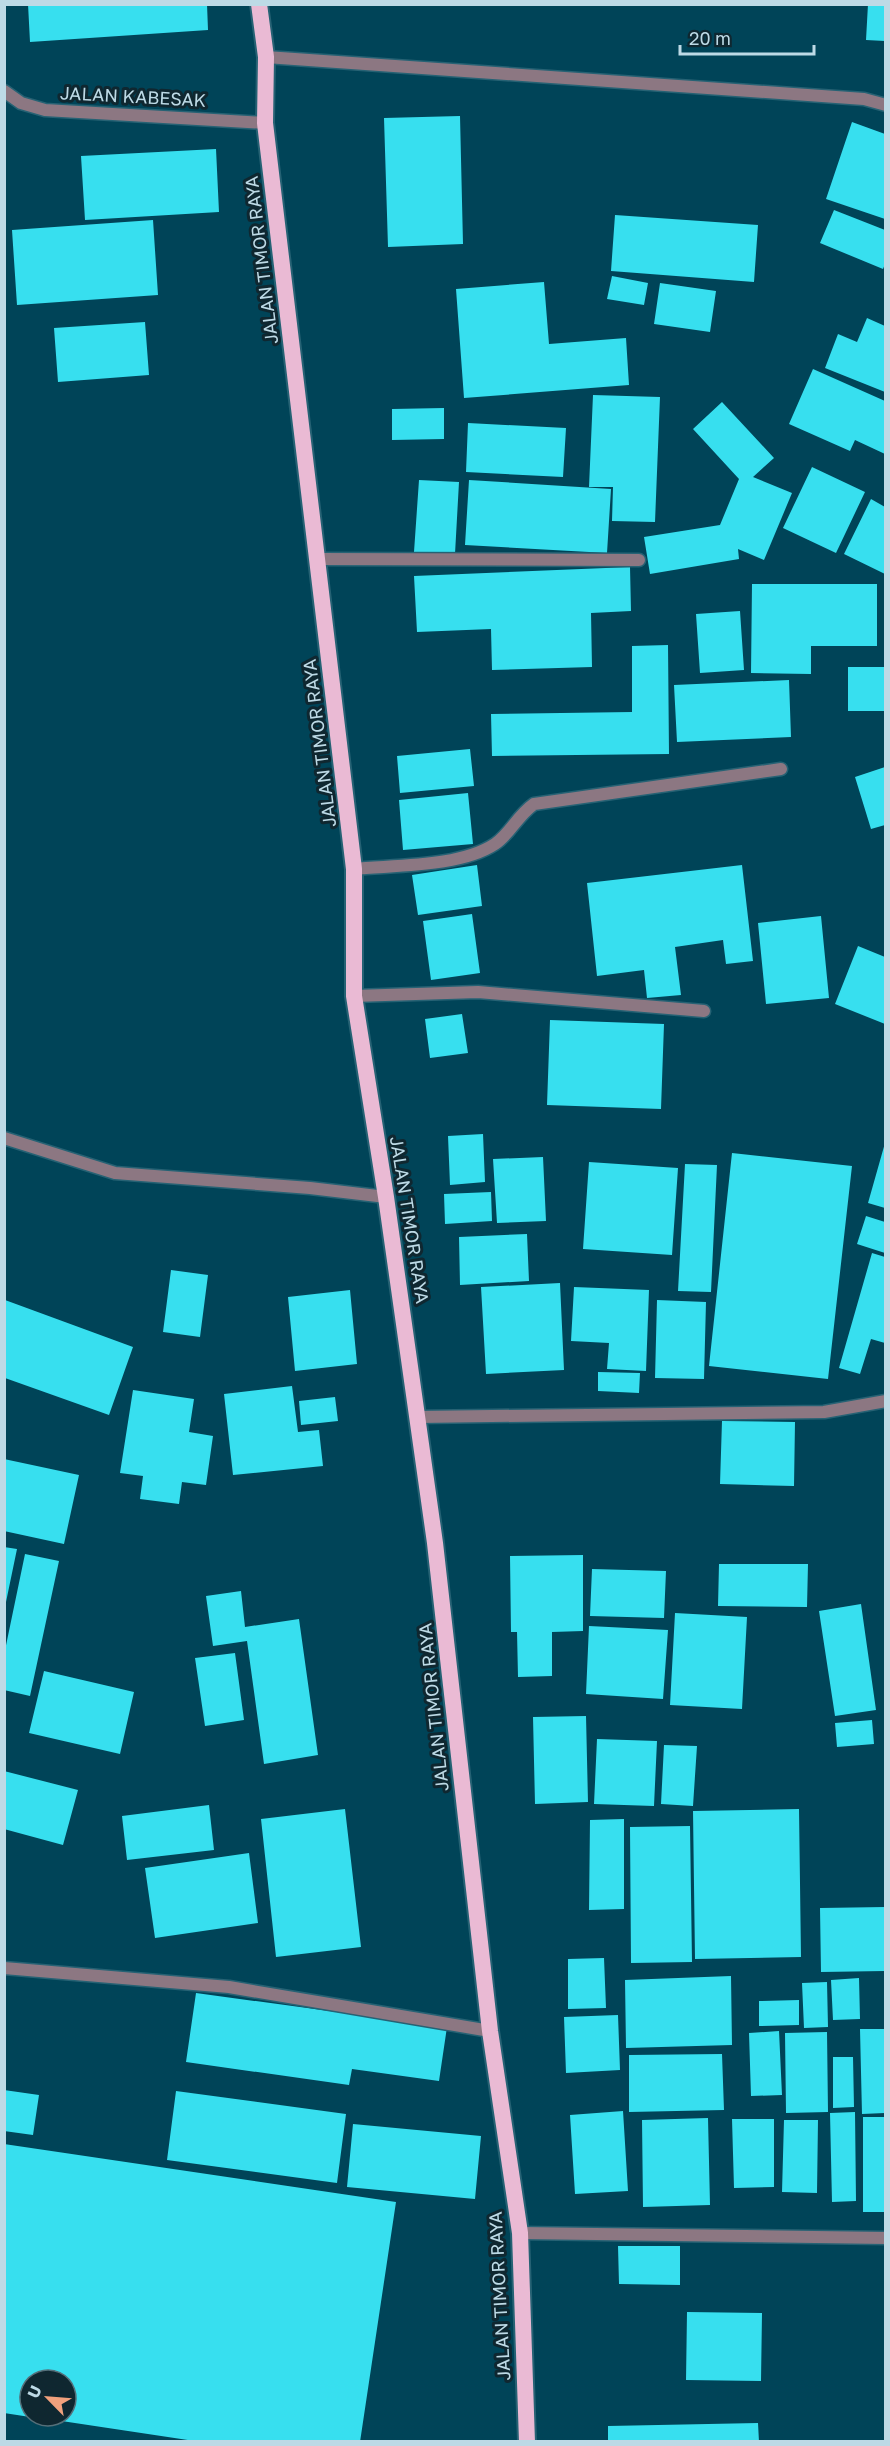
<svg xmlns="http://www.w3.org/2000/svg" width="890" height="2446" font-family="'Golos Text',sans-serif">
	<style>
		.building { fill: #37dfef }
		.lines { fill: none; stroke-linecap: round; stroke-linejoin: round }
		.service-casing { stroke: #266274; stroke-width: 15 }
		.minor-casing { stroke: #266274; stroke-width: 15 }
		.trunk-casing { stroke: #266274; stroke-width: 20 }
		.service { stroke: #8c7782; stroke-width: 12 }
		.minor { stroke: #8c7782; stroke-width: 12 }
		.trunk { stroke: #eabad4; stroke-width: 16 }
		.labels { text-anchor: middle; stroke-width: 6; stroke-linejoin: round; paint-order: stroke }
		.street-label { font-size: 18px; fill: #bddae6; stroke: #0f2730 }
	</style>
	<rect width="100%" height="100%" fill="#004458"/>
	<path class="building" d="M 28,4 L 207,4 L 208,30 L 30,42 Z
		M 868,4 L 885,4 L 885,41 L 866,40 Z
		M 460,116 L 463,244 L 388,247 L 384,118 Z
		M 852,122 L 885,134 L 885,219 L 826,199 Z
		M 216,149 L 219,212 L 85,220 L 81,156 Z
		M 834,210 L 885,230 L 885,264 L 883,269 L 820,243 Z
		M 615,215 L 758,225 L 754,282 L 611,271 Z
		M 153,220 L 158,295 L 17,305 L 12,230 Z
		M 612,276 L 648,283 L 644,305 L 607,299 Z
		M 544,282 L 549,344 L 626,338 L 629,385 L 464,398 L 456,289 Z
		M 660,283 L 716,291 L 710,332 L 654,324 Z
		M 867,318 L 885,326 L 885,392 L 825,368 L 838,334 L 857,342 Z
		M 145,322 L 149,375 L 58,382 L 54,328 Z
		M 813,369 L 885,401 L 885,454 L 855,440 L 850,451 L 789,424 Z
		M 593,395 L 660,397 L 655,522 L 612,521 L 613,487 L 589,487 Z
		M 722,402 L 774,458 L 753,477 L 792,493 L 764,560 L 738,549 L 739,559 L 650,574 L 644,537 L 720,525 L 739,479 L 693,429 Z
		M 444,408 L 444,439 L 392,440 L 392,409 Z
		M 468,423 L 566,428 L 563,477 L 466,472 Z
		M 812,467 L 865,492 L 836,553 L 783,528 Z
		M 419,480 L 459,482 L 455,554 L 414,552 Z
		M 469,480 L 611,489 L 607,553 L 465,545 Z
		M 871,499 L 885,507 L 885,574 L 844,554 Z
		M 630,567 L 631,611 L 591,613 L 592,667 L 492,670 L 491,629 L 417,632 L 414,576 Z
		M 752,584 L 877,584 L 877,646 L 811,646 L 811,674 L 751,673 Z
		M 740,611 L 744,670 L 700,673 L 696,614 Z
		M 668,645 L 669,754 L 492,756 L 491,714 L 632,712 L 632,646 Z
		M 848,667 L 885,667 L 885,711 L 848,711 Z
		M 789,680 L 791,737 L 677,742 L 674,685 Z
		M 470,749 L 474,786 L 400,793 L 397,756 Z
		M 885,767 L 885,825 L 871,829 L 855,777 Z
		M 468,793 L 473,844 L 403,850 L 399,800 Z
		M 477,865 L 482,906 L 418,915 L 412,875 Z
		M 742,865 L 753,961 L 726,964 L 723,940 L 675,947 L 681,995 L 647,998 L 644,970 L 597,976 L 587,883 Z
		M 472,914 L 480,973 L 431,980 L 423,921 Z
		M 821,916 L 829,998 L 766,1004 L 758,923 Z
		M 858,946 L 885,957 L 885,1024 L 835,1004 Z
		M 462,1014 L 468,1053 L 430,1058 L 425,1019 Z
		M 550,1020 L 664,1024 L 661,1109 L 547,1105 Z
		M 483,1134 L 485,1182 L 450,1185 L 448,1136 Z
		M 885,1143 L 885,1208 L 868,1203 Z
		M 732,1153 L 852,1166 L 828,1379 L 709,1366 Z
		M 543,1157 L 546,1221 L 497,1223 L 493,1159 Z
		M 589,1162 L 678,1168 L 672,1255 L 583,1249 Z
		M 685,1164 L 717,1165 L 711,1292 L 678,1291 Z
		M 491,1192 L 492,1221 L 445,1224 L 444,1194 Z
		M 866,1216 L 885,1222 L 885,1253 L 857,1244 Z
		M 527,1234 L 529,1281 L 460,1285 L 459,1237 Z
		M 872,1253 L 885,1257 L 885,1343 L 871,1339 L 860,1374 L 839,1368 Z
		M 171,1270 L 208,1275 L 200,1337 L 163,1332 Z
		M 560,1283 L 564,1370 L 486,1374 L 481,1287 Z
		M 574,1287 L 649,1290 L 646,1371 L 607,1369 L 609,1343 L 571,1341 Z
		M 350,1290 L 357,1364 L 295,1371 L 288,1297 Z
		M 5,1300 L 133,1347 L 109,1415 L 5,1378 Z
		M 657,1300 L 706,1302 L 704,1379 L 655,1378 Z
		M 598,1372 L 640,1373 L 639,1393 L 598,1391 Z
		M 292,1386 L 298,1432 L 319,1430 L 323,1466 L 233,1475 L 224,1394 Z
		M 133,1390 L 194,1399 L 189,1432 L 213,1436 L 206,1485 L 182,1482 L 179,1504 L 140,1499 L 143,1476 L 120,1473 Z
		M 335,1397 L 338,1421 L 301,1425 L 299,1401 Z
		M 722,1421 L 795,1422 L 794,1486 L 720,1484 Z
		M 4,1459 L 79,1475 L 64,1544 L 4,1531 Z
		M 4,1547 L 17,1549 L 6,1602 L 4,1602 Z
		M 25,1554 L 59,1561 L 30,1696 L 4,1690 L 4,1655 Z
		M 583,1555 L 583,1631 L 552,1632 L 552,1676 L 518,1677 L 517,1632 L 511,1632 L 510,1556 Z
		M 719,1564 L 808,1564 L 807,1607 L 718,1606 Z
		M 592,1569 L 666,1571 L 664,1618 L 590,1616 Z
		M 241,1591 L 245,1627 L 299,1619 L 318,1755 L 264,1764 L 247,1641 L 213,1646 L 206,1596 Z
		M 861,1604 L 876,1710 L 835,1716 L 819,1611 Z
		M 675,1613 L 747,1617 L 742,1709 L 670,1705 Z
		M 589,1626 L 668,1630 L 663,1699 L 586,1694 Z
		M 235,1653 L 244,1720 L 205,1726 L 195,1658 Z
		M 44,1671 L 134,1692 L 120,1754 L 29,1733 Z
		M 586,1716 L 588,1802 L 535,1804 L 533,1717 Z
		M 872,1720 L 874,1744 L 837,1747 L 835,1723 Z
		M 597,1739 L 657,1741 L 654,1806 L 594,1804 Z
		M 664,1745 L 697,1746 L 693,1806 L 661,1804 Z
		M 4,1771 L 78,1790 L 63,1845 L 4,1829 Z
		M 209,1805 L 214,1850 L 127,1860 L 122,1816 Z
		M 345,1809 L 361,1947 L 276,1957 L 261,1819 Z
		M 799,1809 L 801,1957 L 695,1959 L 693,1811 Z
		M 624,1819 L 624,1909 L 589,1910 L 590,1820 Z
		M 690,1826 L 692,1962 L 631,1963 L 630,1827 Z
		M 249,1853 L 258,1923 L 155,1938 L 145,1868 Z
		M 885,1907 L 885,1971 L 821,1972 L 820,1908 Z
		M 604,1958 L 606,2008 L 568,2009 L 568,1959 Z
		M 731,1976 L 732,2045 L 626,2048 L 625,1980 Z
		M 859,1978 L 860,2019 L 833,2020 L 831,1980 Z
		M 827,1982 L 828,2027 L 804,2028 L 802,1983 Z
		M 196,1993 L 447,2027 L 439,2081 L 352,2069 L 349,2085 L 186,2062 Z
		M 799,2000 L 799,2025 L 759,2026 L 759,2001 Z
		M 618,2015 L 620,2070 L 566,2073 L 564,2017 Z
		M 860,2029 L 885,2029 L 885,2113 L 862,2114 Z
		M 779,2031 L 782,2095 L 751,2096 L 749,2033 Z
		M 827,2032 L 828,2112 L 786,2113 L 785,2033 Z
		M 722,2054 L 724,2110 L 629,2112 L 629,2055 Z
		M 833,2057 L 853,2057 L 854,2107 L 833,2108 Z
		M 4,2090 L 39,2095 L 33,2135 L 4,2131 Z
		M 176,2091 L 346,2114 L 337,2183 L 167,2160 Z
		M 623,2111 L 628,2191 L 575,2194 L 570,2115 Z
		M 855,2112 L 856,2201 L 832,2202 L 830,2113 Z
		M 863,2117 L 885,2117 L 885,2212 L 863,2212 Z
		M 708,2118 L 710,2205 L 643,2207 L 642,2120 Z
		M 732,2119 L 774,2119 L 774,2187 L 734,2188 Z
		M 784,2120 L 818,2120 L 817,2193 L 782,2192 Z
		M 353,2124 L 481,2136 L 475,2199 L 347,2187 Z
		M 4,2144 L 396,2202 L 360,2442 L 201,2442 L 35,2417 L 66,2416 L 66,2380 L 30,2380 L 30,2417 L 4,2413 Z
		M 618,2246 L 680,2246 L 680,2285 L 619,2284 Z
		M 687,2312 L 762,2313 L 761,2381 L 686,2380 Z
		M 758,2423 L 759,2442 L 608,2442 L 608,2426 Z"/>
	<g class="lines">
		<defs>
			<path id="service" d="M 354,869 C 397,865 460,867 495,844 C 510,834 517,816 534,804 L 781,769
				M 354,996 L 478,992 L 704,1011"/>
			<path id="minor" d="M 266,57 L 864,99 L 886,105
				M 4,91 L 21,103 L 45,110 L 265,123
				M 317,559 L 639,560
				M 4,1138 L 115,1173 L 310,1188 L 386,1197
				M 418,1417 L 824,1412 L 886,1401
				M 4,1968 L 229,1987 L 490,2031
				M 520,2233 L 886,2238"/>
			<path id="trunk" d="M 259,4 L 266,57 L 265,123 L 354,869 L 354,996 L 386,1197 L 435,1543 L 490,2031 L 520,2233 L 527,2442"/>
		</defs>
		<use href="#service" class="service-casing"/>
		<use href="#minor" class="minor-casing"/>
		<use href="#trunk" class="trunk-casing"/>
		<use href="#service" class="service"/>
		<use href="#minor" class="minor"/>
		<use href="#trunk" class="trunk"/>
	</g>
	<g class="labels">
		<g class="street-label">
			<text transform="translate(133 97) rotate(3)" y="6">JALAN KABESAK</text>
			<text transform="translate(262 260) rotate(-97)" y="6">JALAN TIMOR RAYA</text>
			<text transform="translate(320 743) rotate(-97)" y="6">JALAN TIMOR RAYA</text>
			<text transform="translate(409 1220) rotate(81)" y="6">JALAN TIMOR RAYA</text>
			<text transform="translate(434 1707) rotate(-96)" y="6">JALAN TIMOR RAYA</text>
			<text transform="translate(500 2296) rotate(-93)" y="6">JALAN TIMOR RAYA</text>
		</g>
	</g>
	<rect width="890" height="2446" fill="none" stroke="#bddae6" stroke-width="12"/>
	<g transform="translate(48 2398) rotate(295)"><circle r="28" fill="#0f2730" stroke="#556f79" stroke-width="1.5"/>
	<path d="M0-4.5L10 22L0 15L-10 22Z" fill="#f1a17d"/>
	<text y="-9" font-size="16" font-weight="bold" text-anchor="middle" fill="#bddae6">U</text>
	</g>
	<path d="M680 45v9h134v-9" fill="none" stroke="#bddae6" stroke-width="3"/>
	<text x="689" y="45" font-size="18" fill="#bddae6" stroke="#0f2730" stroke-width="4.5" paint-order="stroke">20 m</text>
</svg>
